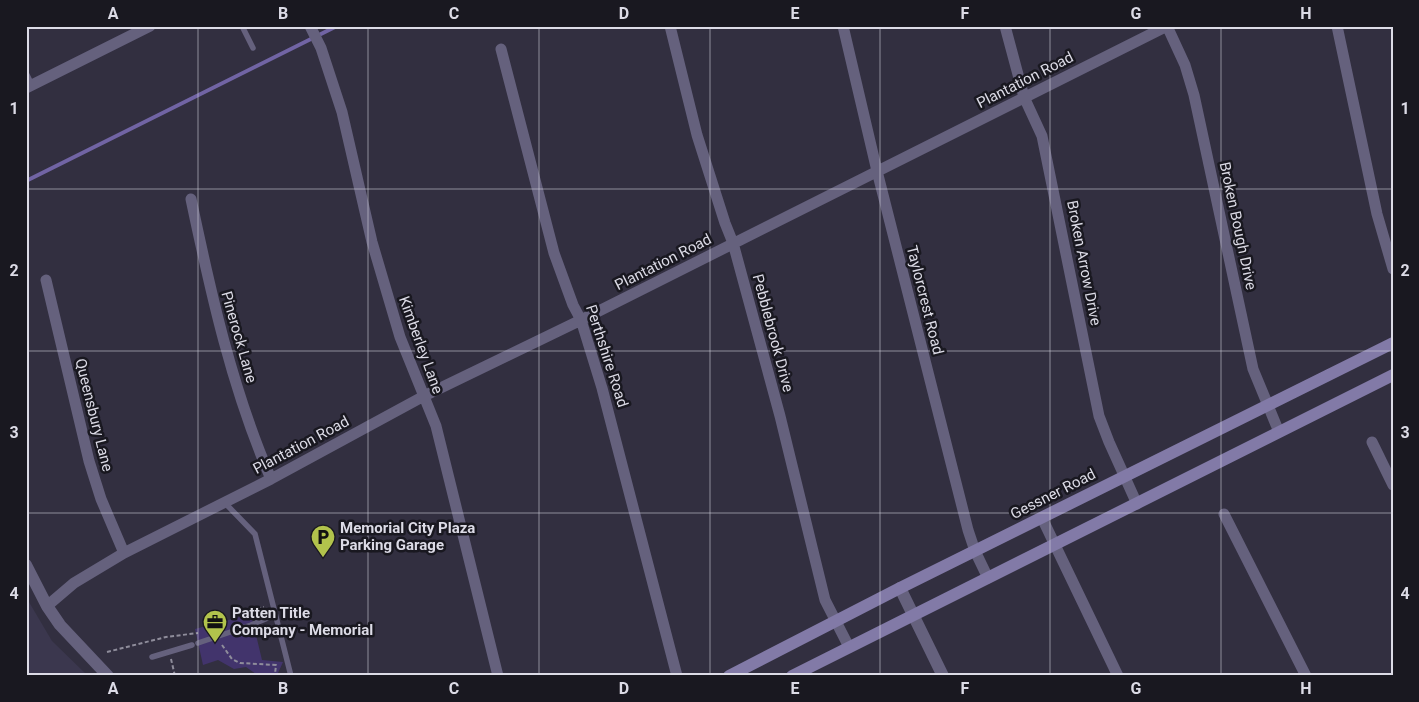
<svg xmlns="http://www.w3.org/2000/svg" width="1419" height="702" font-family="Roboto,sans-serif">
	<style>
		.built { fill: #3b374e }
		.green { fill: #42346c }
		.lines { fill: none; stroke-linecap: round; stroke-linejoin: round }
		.stream { stroke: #7164a4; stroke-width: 4 }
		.path { stroke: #8f8d9b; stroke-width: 2; stroke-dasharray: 4 2.5; stroke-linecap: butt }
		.service { stroke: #65617d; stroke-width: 5.5 }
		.minor { stroke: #65617d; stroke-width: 11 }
		.tertiary { stroke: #65617d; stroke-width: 12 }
		.secondary { stroke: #827aa7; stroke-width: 12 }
		.grid { fill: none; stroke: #dcdbe6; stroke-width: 1; stroke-opacity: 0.55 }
		.labels { text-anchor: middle; stroke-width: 5; stroke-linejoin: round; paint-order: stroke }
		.street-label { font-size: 15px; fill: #dcdbe6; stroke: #191820 }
		.poi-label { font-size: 15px; font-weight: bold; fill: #dcdbe6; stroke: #191820; text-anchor: start }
		.neatline { fill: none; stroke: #dcdbe6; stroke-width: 2 }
		.grid-label { font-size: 16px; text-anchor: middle; font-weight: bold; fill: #dcdbe6 }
	</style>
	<rect width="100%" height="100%" fill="#322f40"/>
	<path class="built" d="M 26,597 L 52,641 L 88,676 L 26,676 Z"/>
	<path class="green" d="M 251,614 L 262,660 L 283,662 L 278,673 L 278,676 L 259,676 L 246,667 L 234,669 L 218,660 L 203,665 L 195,629 Z"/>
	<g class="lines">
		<path class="stream" d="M 26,181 L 337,26"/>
		<path class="path" d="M 238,613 L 264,607
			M 209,629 L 213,626 L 219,626
			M 222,645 L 232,659 L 240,663 L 276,665 L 275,674 L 276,676
			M 107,652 L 166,637 L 198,633
			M 171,659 L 175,676"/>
		<path class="service" d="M 242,26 L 253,48
			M 26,73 L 32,85
			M 224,502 L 255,534 L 291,676
			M 198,643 L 251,625 L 275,615
			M 152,657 L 192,645"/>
		<path class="minor" d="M 310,26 L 321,48 L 342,112 L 372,242 L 400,337 L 436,426 L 498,676
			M 670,26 L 697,135 L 725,223 L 733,243 L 780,416 L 825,600 L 849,647
			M 843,26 L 877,171 L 968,530 L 975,551 L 988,578
			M 1005,26 L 1024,97 L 1042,136 L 1099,416 L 1109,442 L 1137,504
			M 1167,26 L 1185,65 L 1194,95 L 1253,369 L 1279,432
			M 1337,26 L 1377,214 L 1393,269
			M 501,49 L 554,253 L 573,305 L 581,320 L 602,388 L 677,676
			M 26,88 L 150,26
			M 191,199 C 211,294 232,389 271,479
			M 46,280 L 89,461 L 101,499 L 124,553
			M 1372,442 L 1393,485
			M 1224,514 L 1306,676
			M 1042,518 L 1118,676
			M 47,606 L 74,583 L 124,553 L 271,479 L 424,396 L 581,320 L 1167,26"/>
		<path class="tertiary" d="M 26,565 L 47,606 L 60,625 L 108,676
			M 900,588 L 943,676"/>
		<path class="secondary" d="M 729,676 L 900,588 L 1393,343
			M 792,676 L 1393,375"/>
	</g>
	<path class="grid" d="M 198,26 L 198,676M 368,26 L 368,676M 539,26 L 539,676M 710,26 L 710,676M 880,26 L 880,676M 1050,26 L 1050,676M 1221,26 L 1221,676M 26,189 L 1393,189M 26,351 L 1393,351M 26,513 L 1393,513"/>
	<defs>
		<symbol id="parking-pin" viewBox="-11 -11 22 30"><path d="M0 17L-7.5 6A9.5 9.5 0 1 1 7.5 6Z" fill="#b2c34c" stroke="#191820"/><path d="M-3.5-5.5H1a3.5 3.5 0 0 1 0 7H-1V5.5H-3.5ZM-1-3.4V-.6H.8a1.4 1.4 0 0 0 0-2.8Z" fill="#111"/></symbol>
		<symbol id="office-pin" viewBox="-11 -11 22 30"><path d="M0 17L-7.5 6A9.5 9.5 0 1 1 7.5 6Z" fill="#b2c34c" stroke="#191820"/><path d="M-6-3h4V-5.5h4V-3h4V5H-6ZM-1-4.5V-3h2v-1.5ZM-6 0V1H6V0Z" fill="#111"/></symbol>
	</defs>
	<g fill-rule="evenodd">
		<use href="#parking-pin" x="309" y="523" width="28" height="38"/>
		<use href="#office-pin" x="201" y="608" width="28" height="38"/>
	</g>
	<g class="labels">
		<g class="street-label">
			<text transform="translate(1025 80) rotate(-27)" y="5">Plantation Road</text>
			<text transform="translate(1238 226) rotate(78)" y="5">Broken Bough Drive</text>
			<text transform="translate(663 262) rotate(-27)" y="5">Plantation Road</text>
			<text transform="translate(1084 263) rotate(79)" y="5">Broken Arrow Drive</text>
			<text transform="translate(925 300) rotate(76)" y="5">Taylorcrest Road</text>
			<text transform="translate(773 333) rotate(75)" y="5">Pebblebrook Drive</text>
			<text transform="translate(239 337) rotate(74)" y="5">Pinerock Lane</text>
			<text transform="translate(421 345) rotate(70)" y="5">Kimberley Lane</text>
			<text transform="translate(607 356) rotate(72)" y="5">Perthshire Road</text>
			<text transform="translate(94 415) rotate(76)" y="5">Queensbury Lane</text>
			<text transform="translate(301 445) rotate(-28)" y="5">Plantation Road</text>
			<text transform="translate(1053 494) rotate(-27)" y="5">Gessner Road</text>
		</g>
		<g class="poi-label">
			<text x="340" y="533">Memorial City Plaza<tspan x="340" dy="17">Parking Garage</tspan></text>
			<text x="232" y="618">Patten Title<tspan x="232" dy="17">Company - Memorial</tspan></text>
		</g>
	</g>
	<rect width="1419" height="702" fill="none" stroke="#191820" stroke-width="55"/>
	<rect x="28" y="28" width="1364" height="646" class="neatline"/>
	<g class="grid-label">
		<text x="113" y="19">A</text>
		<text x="283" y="19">B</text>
		<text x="454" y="19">C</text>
		<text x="624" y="19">D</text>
		<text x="795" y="19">E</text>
		<text x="965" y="19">F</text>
		<text x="1136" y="19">G</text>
		<text x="1306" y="19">H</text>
		<text x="14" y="114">1</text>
		<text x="1405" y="114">1</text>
		<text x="14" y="276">2</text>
		<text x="1405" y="276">2</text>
		<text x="14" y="438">3</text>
		<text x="1405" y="438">3</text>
		<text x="14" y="599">4</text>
		<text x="1405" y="599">4</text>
		<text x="113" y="694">A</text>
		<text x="283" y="694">B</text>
		<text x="454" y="694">C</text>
		<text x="624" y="694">D</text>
		<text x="795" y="694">E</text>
		<text x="965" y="694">F</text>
		<text x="1136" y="694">G</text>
		<text x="1306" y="694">H</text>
	</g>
</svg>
